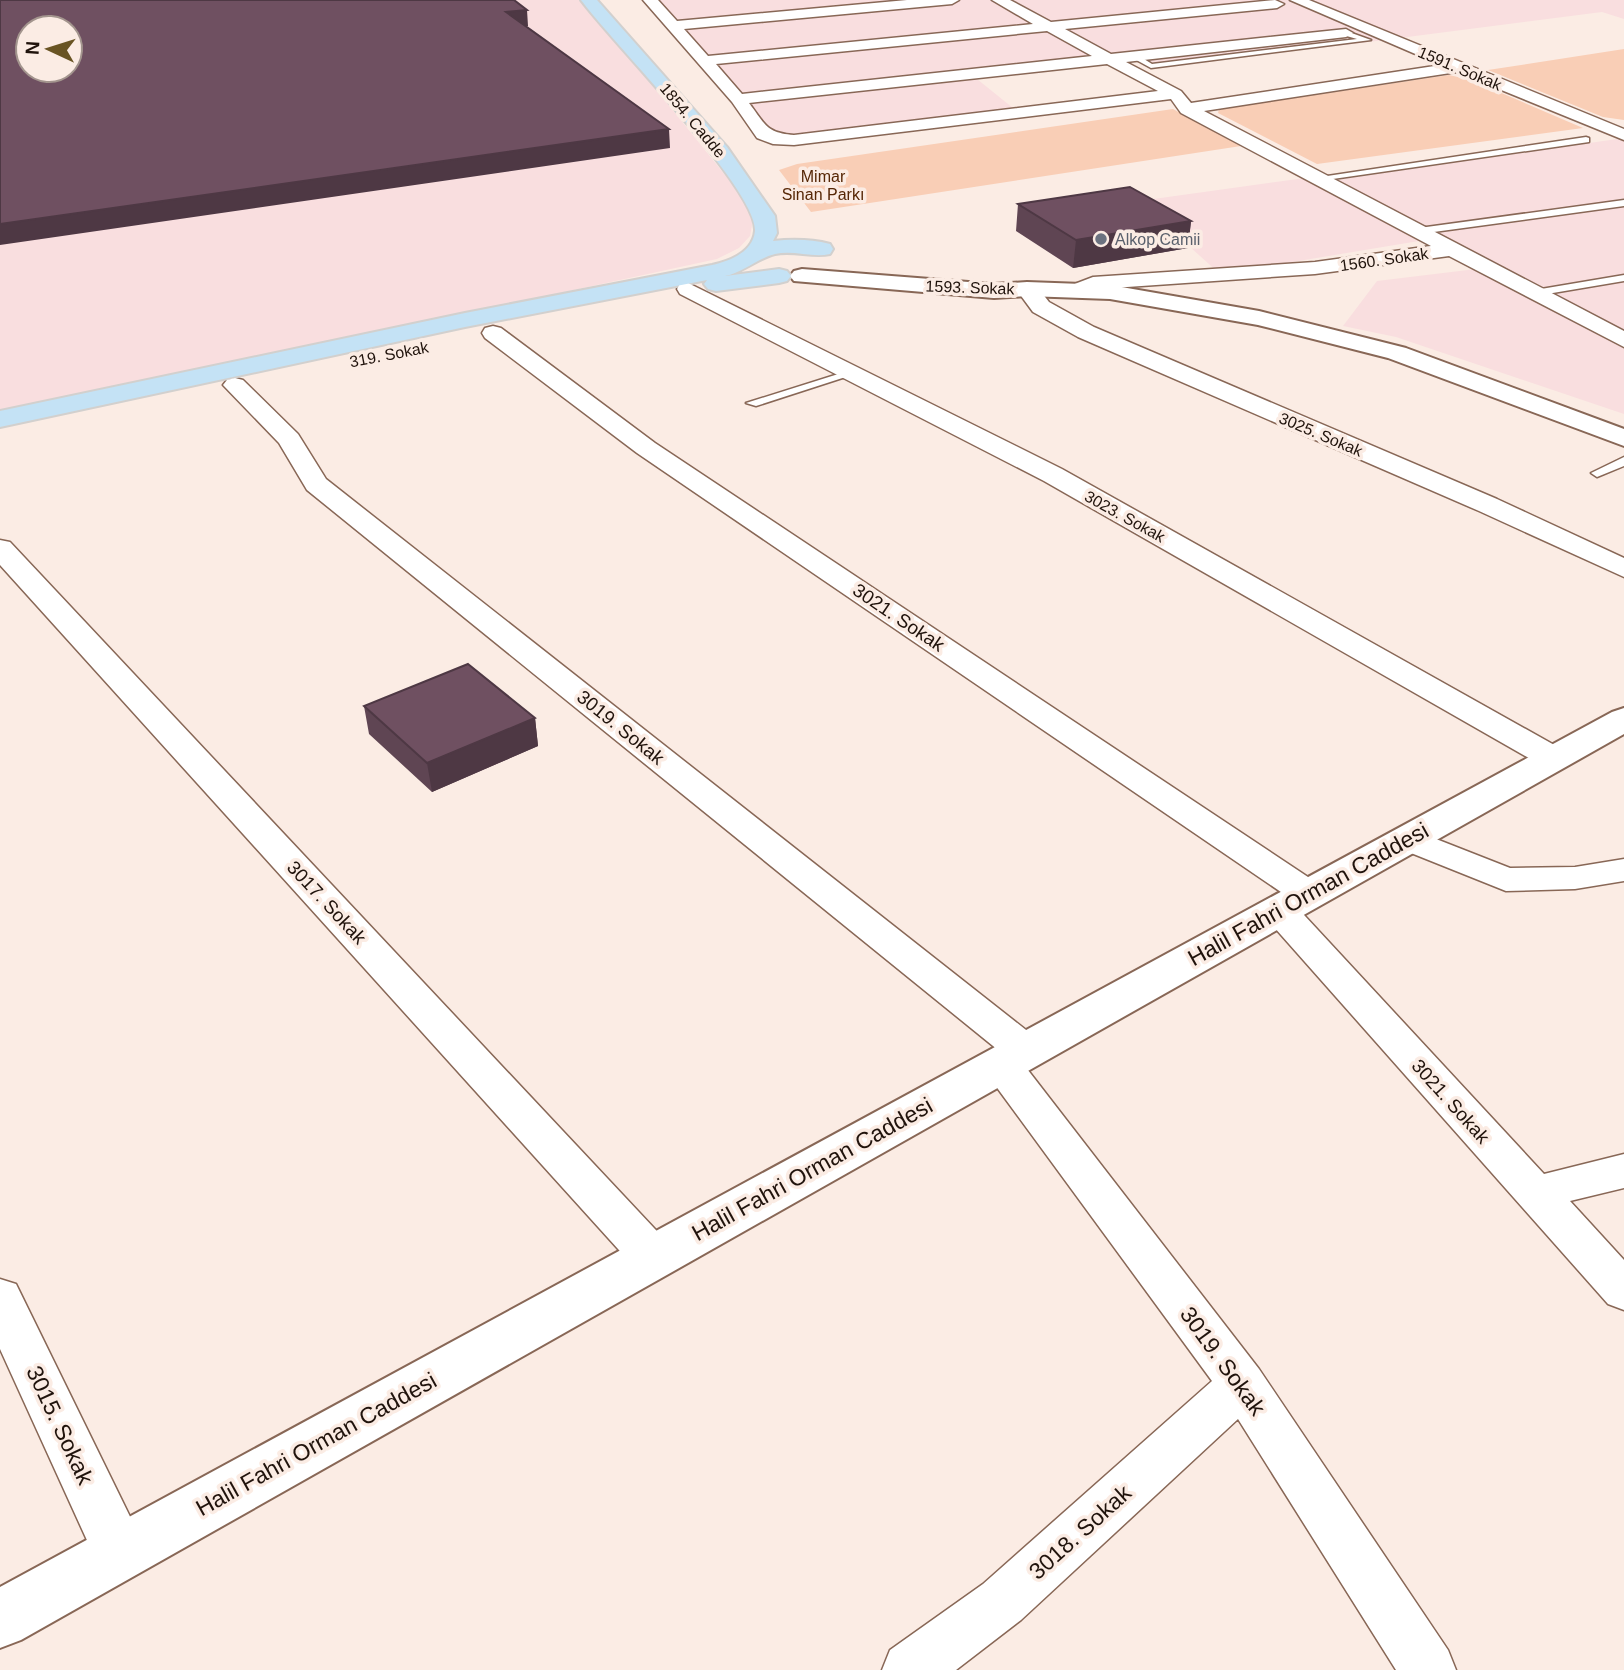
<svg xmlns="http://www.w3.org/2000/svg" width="1624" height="1670" font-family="Arial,sans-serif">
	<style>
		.industrial { fill: #f9dedf; fill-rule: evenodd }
		.green { fill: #f9ceb6 }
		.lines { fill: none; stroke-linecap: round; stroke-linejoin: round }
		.lane-casing { stroke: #886756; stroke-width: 3 }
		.street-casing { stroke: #886756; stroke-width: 3 }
		.secondary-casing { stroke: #886756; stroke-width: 4 }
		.primary-casing { stroke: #d2d0ce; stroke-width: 4 }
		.lane { fill: #fff; fill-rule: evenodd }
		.street { fill: #fff; fill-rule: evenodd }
		.secondary { fill: #fff; fill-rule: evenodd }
		.primary { fill: #c4e2f5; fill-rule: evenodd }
		.wall { fill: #5f4553 }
		.shaded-wall { fill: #4e3844 }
		.building { fill: #6f5061; stroke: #4e3844; stroke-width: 2; fill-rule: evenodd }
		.worship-dot { fill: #6b7280; stroke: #fbece4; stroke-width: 2.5 }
		.labels { text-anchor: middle; stroke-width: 7; stroke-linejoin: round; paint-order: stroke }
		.far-street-label { font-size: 16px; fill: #20130c; stroke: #fbece4 }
		.far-park-label { font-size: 16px; fill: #562706; stroke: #fbece4 }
		.far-worship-label { font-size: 16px; fill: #5b616d; stroke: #fbece4; text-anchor: start }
		.street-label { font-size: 19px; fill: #20130c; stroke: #fbece4 }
		.near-street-label { font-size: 23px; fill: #20130c; stroke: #fbece4 }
	</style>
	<rect width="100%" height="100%" fill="#fbece4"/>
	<path class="industrial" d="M 0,0 L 584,0 L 742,196 L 753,220 L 750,236 L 739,248 L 717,259 L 0,414 ZM 28,28 L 70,28 L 70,70 L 28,70 Z
		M 650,0 L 1624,0 L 1624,19 L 1602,12 L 1345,45 L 1151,66 L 1133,56 L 972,75 L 1018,112 L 773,139 Z
		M 1624,138 L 1624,414 L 1396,337 L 1343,326 L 1377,281 L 1476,269 L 1419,241 L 1220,274 L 1139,201 L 1305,178 L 1315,183 Z"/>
	<path class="green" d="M 1624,49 L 1624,120 L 1603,117 L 1488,70 Z
		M 1449,75 L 1471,80 L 1583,128 L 1317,164 L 1218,113 L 1219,109 Z
		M 1173,109 L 1241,146 L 811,212 L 779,170 L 797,164 Z"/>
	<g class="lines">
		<defs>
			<path id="lane" d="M 1346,31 L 1371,40 L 1151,68 L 1129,56 L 1136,54 L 1152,64 L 1357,39 L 1343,35 Z
				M 1586,137 L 1589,138 L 1589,142 L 1319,181 L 1314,178 Z
				M 1624,200 L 1624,206 L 1419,234 L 1414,231 L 1419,228 Z
				M 1624,275 L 1624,281 L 1535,296 L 1530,293 L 1535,290 Z
				M 851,370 L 861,372 L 756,406 L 746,403 Z
				M 1624,457 L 1624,466 L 1597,477 L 1591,473 Z"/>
			<path id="street" d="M 643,0 L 658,0 L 677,21 L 907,0 L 959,0 L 952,4 L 684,29 L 708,56 L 1033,24 L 992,0 L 1010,0 L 1051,22 L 1275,0 L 1284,4 L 1277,8 L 1065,29 L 1111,54 L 1346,29 L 1353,33 L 1346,37 L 1126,62 L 1181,91 L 1191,103 L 1441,65 L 1290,0 L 1309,0 L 1624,129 L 1624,140 L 1457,72 L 1204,111 L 1624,331 L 1624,347 L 1449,256 L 1315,274 L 1098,289 L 1080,296 L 1072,295 L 1069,290 L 1072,285 L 1093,277 L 1315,262 L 1431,246 L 1181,113 L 1171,99 L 794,145 L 773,144 L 757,138 L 732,102 ZM 1047,31 L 1092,56 L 742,94 L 716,64 ZM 1107,64 L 1158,91 L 794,135 C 766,133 765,124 749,103 Z
				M 688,283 L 1062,469 L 1565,751 L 1570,758 L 1565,765 L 1553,768 L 1541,765 L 1044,481 L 680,294 L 677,289 L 680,284 Z
				M 1027,283 L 1035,284 L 1049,302 L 1094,327 L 1497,499 L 1624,558 L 1624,577 L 1479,511 L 1078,337 L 1033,312 L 1016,289 L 1019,284 Z
				M 493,326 L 501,328 L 655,443 L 1323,887 L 1328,895 L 1323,903 L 1310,907 L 1297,903 L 637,453 L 485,338 L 482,333 L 485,328 Z
				M 235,378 L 243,380 L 298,434 L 326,479 L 1040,1041 L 1046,1051 L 1040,1061 L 1024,1065 L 1259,1369 L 1448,1650 L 1456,1670 L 1396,1670 L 1238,1419 L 1021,1620 L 956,1670 L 882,1670 L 890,1650 L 983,1584 L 1212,1381 L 987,1074 L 981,1064 L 987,1054 L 998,1050 L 307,490 L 279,443 L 223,385 L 227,380 Z
				M 0,540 L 10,542 L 669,1244 L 676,1257 L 669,1270 L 653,1275 L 637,1270 L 0,565 Z
				M 1408,828 L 1510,868 L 1575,867 L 1624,859 L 1624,881 L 1575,889 L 1506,891 L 1396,847 L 1390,839 L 1396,831 Z
				M 1279,898 L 1292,902 L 1544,1174 L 1624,1154 L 1624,1188 L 1570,1201 L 1624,1260 L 1624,1310 L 1608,1304 L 1266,918 L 1261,910 L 1266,902 Z
				M 0,1279 L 16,1284 L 139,1535 L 147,1553 L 139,1571 L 120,1578 L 101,1571 L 0,1349 Z"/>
			<path id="secondary" d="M 802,269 L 994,284 L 1027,282 L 1110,285 L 1259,311 L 1406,348 L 1624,429 L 1624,446 L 1388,358 L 1258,325 L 1110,299 L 1027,296 L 994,298 L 794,281 L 790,276 L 794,271 Z
				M 1624,708 L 1624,734 L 21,1640 L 0,1648 L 0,1587 L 1612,712 Z"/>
			<path id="primary" d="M 581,0 L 597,0 L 727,147 L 775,216 L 777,233 L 773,241 C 793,239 811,239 830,244 L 833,249 L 830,254 C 812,258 794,250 775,254 C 758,258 744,272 725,276 L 779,269 L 787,271 L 791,276 L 787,281 L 779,283 L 716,291 L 708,289 L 704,284 L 707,280 L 465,327 L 0,427 L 0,411 L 465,313 L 712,265 C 730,261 753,252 755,231 C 758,190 611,41 581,0 Z"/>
		</defs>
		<use href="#lane" class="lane-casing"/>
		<use href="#street" class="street-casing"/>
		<use href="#secondary" class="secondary-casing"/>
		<use href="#primary" class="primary-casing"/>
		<use href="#lane" class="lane"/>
		<use href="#street" class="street"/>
		<use href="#secondary" class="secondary"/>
		<use href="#primary" class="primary"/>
	</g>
	<path class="wall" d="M 1018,204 L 1191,221 L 1188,248 L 1073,268 L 1016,231 Z
		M 364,706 L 535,718 L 538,746 L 432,792 L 369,734 Z"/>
	<path class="shaded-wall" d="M 527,10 L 528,26 L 508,29 L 506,12 Z
		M 669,129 L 670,148 L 0,245 L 0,224 Z
		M 1191,221 L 1188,248 L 1073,268 L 1076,240 Z
		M 535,718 L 538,746 L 432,792 L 427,763 Z"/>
	<path class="building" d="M 0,0 L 514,0 L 527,10 L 506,12 L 669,129 L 0,224 ZM 28,28 L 70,28 L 70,70 L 28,70 Z
		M 1130,187 L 1191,221 L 1076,240 L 1018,204 Z
		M 468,664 L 535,718 L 427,763 L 364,706 Z"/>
	<circle class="worship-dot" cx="1101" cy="239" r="7"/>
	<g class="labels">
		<g class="far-street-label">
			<text transform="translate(1460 68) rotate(23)" y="6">1591. Sokak</text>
			<text transform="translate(693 120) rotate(50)" y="6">1854. Cadde</text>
			<text transform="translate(1384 259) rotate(-8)" y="6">1560. Sokak</text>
			<text transform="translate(970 287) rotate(2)" y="6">1593. Sokak</text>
			<text transform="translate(389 354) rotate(-11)" y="6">319. Sokak</text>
			<text transform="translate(1321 434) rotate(23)" y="6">3025. Sokak</text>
			<text transform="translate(1125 516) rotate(29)" y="6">3023. Sokak</text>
		</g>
		<g class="far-park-label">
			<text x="823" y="182">Mimar<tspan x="823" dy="18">Sinan Parkı</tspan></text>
		</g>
		<g class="far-worship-label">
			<text x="1115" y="245">Alkop Camii</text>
		</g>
		<g class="street-label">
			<text transform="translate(899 617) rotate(34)" y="7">3021. Sokak</text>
			<text transform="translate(621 727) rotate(39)" y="7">3019. Sokak</text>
			<text transform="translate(327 902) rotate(47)" y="7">3017. Sokak</text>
			<text transform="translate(1451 1101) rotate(48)" y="7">3021. Sokak</text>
		</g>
		<g class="near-street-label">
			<text transform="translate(1308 894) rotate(-29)" y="8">Halil Fahri Orman Caddesi</text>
			<text transform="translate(812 1169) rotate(-29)" y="8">Halil Fahri Orman Caddesi</text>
			<text transform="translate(1223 1361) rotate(54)" y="8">3019. Sokak</text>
			<text transform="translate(60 1425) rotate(65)" y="8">3015. Sokak</text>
			<text transform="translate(316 1444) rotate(-29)" y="8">Halil Fahri Orman Caddesi</text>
			<text transform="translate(1080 1532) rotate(-42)" y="8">3018. Sokak</text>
		</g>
	</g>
	<g transform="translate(49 49) rotate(274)"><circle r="33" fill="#fbece4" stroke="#a3958e" stroke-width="2"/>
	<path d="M0-5L12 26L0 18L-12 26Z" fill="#695423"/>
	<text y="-10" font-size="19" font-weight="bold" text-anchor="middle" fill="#20130c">N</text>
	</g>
</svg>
